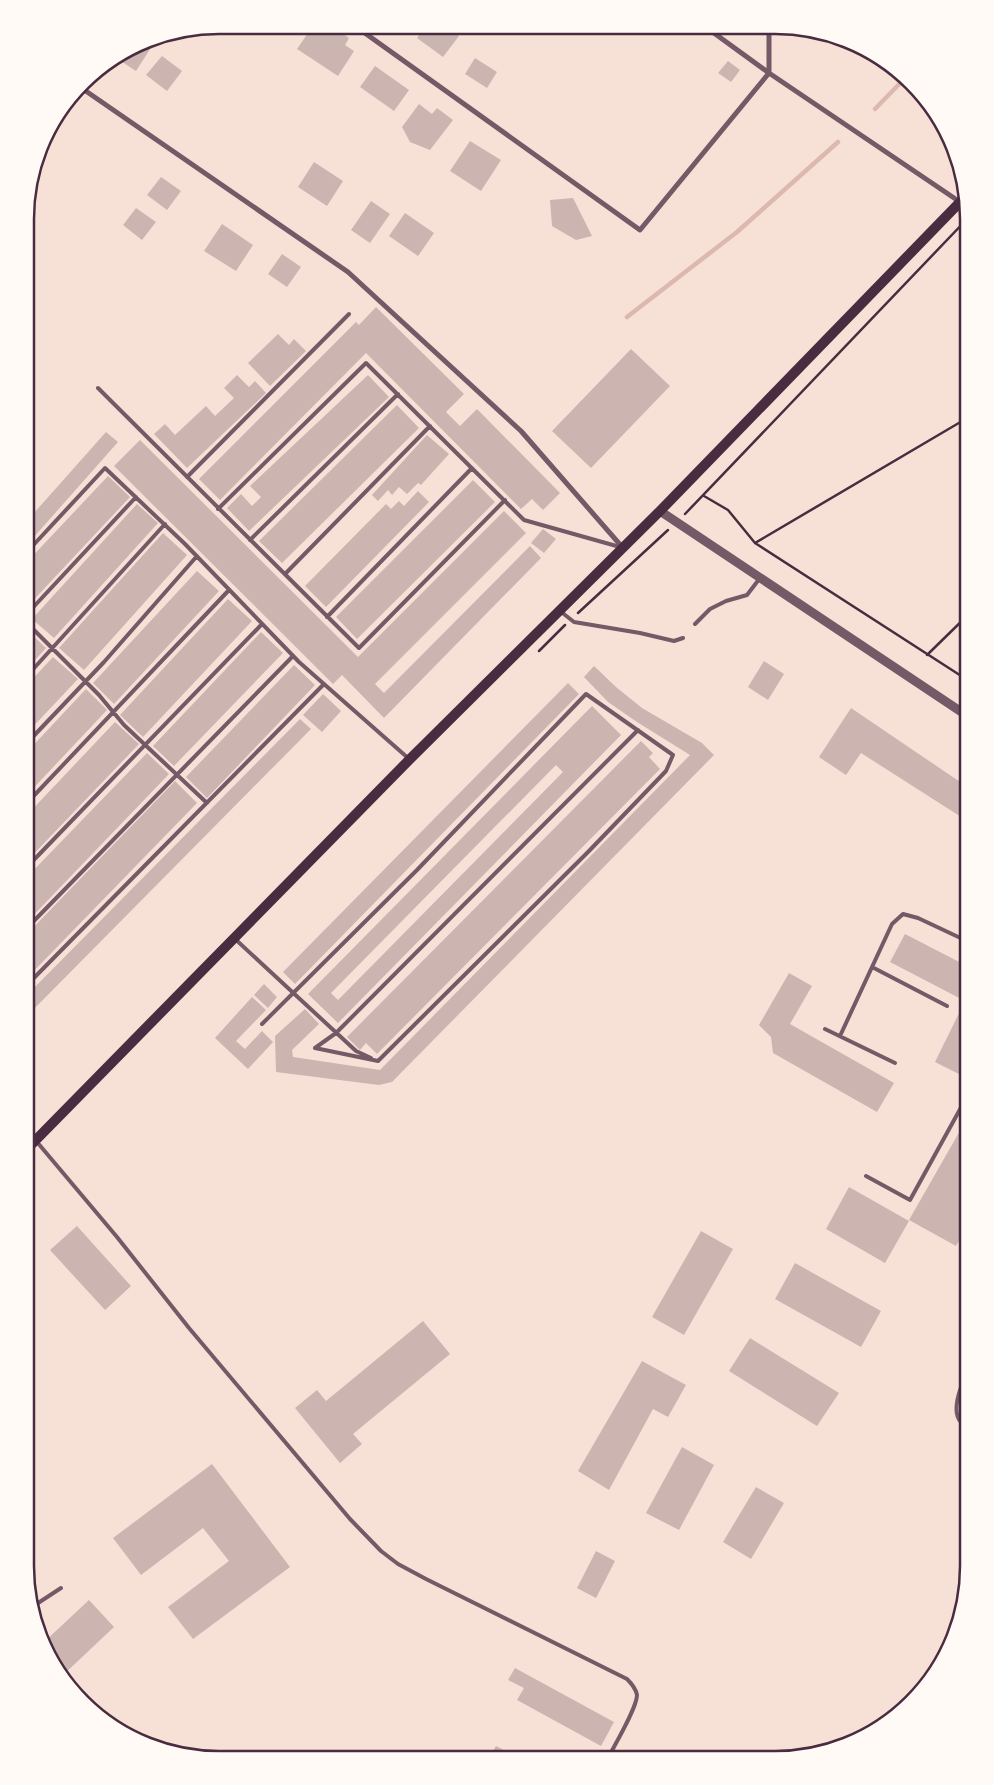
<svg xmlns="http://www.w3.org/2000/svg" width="994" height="1785" font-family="Manrope,sans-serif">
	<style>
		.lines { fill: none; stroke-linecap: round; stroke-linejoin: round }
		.stream { stroke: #dcb8b0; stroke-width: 4.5 }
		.building { fill: #ccb4b1; fill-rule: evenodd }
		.path { stroke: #4a2c40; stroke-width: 2.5 }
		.service { stroke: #755966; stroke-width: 4 }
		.minor { stroke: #755966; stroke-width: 5 }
		.tertiary { stroke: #755966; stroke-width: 9 }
		.secondary { stroke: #4a2c40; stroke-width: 10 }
		.rim { fill: none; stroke: #4a2c40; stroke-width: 2.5 }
	</style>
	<rect width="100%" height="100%" fill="#f7e1d7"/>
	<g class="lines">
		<path class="stream" d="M 875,109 L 906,77
			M 627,317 L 737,232 L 838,142"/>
	</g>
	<path class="building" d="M 331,26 L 349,38 L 345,45 L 354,51 L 338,76 L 297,49 L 312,27 L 320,33 L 326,33 Z
		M 426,26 L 446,26 L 459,36 L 443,57 L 417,38 Z
		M 144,41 L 152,46 L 136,71 L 116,58 Z
		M 162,56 L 182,71 L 167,91 L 146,75 Z
		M 475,58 L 497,72 L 487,88 L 465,74 Z
		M 728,61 L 740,70 L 731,82 L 718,73 Z
		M 375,66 L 409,90 L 394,111 L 360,87 Z
		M 419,104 L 432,114 L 437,108 L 453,120 L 430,150 L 410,142 L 402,127 Z
		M 470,141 L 501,160 L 481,191 L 450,171 Z
		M 314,162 L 343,181 L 327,206 L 298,187 Z
		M 161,177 L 181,191 L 167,210 L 147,195 Z
		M 573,198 L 592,236 L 576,240 L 552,226 L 550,200 Z
		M 371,201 L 390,214 L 370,243 L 351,230 Z
		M 136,208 L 156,222 L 142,240 L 123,225 Z
		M 405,213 L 434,233 L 418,256 L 389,236 Z
		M 222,224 L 253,245 L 236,271 L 204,251 Z
		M 282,254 L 301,267 L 287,287 L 268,274 Z
		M 376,307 L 464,394 L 446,412 L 460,426 L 477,409 L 560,493 L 543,510 L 532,499 L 521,509 L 366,353 L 220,500 L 199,479 L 356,322 L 359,325 Z
		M 278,334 L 289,345 L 294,339 L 306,351 L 270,386 L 248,363 Z
		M 631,349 L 670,386 L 591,468 L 552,431 Z
		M 237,375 L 249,387 L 255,381 L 266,393 L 187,468 L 154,434 L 165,424 L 175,435 L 206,406 L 215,416 L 234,398 L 224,388 Z
		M 368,375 L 389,397 L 249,531 L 227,508 L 241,494 L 252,506 L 261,497 L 250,486 Z
		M 397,405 L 419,428 L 282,563 L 259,541 Z
		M 106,432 L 118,442 L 26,546 L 26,522 Z
		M 427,435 L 449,454 L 421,485 L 418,483 L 407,494 L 399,487 L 392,495 L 388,490 L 378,501 L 372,495 Z
		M 140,440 L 358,657 L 504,511 L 526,533 L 375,684 L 384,693 L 530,546 L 541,558 L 384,718 L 342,675 L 333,684 L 114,466 Z
		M 108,476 L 130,497 L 26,608 L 26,563 Z
		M 473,480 L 495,502 L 357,639 L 336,617 Z
		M 418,491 L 429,502 L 326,607 L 305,586 L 386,504 L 391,509 L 399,501 L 404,506 Z
		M 137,504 L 158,523 L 54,638 L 32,619 Z
		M 543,529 L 556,539 L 544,553 L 531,543 Z
		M 163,533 L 187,555 L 84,670 L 59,648 Z
		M 197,571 L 219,591 L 114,704 L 93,683 Z
		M 228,599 L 252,621 L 143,737 L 120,715 Z
		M 26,629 L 46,648 L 26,670 Z
		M 261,632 L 283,653 L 174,766 L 153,746 Z
		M 53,657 L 78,679 L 26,734 L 26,686 Z
		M 764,661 L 784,674 L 768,700 L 748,687 Z
		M 294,665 L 315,685 L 207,798 L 186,777 Z
		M 594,666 L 616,687 L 642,708 L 702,743 L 714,755 L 392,1082 L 379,1085 L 276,1072 L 275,1036 L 305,1009 L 319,1024 L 292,1050 L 293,1057 L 380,1070 L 690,755 L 637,722 L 608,702 L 584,677 Z
		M 568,683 L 579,694 L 295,984 L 283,972 Z
		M 86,689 L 107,710 L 26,796 L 26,753 Z
		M 323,694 L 341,711 L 322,732 L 303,715 Z
		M 592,706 L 621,735 L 338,1023 L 308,994 ZM 556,765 L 563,772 L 338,1000 L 331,993 Z
		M 851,708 L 969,788 L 969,822 L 861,753 L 846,775 L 819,757 Z
		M 300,719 L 311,729 L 26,1017 L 26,996 Z
		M 115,722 L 139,744 L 26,862 L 26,816 Z
		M 641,741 L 653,753 L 649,757 L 660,769 L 377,1054 L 366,1043 L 360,1050 L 347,1037 Z
		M 147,753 L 169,774 L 26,923 L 26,878 Z
		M 175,781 L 197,803 L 26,979 L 26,935 Z
		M 905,934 L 969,967 L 969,1069 L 965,1077 L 935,1062 L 965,1001 L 890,962 Z
		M 789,973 L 812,986 L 790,1024 L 894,1083 L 877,1112 L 773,1053 L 771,1037 L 759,1025 Z
		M 264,984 L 277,997 L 268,1008 L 254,995 Z
		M 252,997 L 266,1010 L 236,1041 L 245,1049 L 262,1031 L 273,1042 L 248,1069 L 215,1038 Z
		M 969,1115 L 969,1223 L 956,1246 L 909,1220 Z
		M 849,1187 L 909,1221 L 885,1263 L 826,1229 Z
		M 77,1226 L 131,1286 L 105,1310 L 50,1250 Z
		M 701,1231 L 733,1249 L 684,1335 L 652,1317 Z
		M 795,1263 L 881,1311 L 861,1347 L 775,1299 Z
		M 423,1321 L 450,1354 L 353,1434 L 362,1444 L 340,1463 L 295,1408 L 317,1390 L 326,1401 Z
		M 750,1338 L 839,1393 L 817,1426 L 729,1371 Z
		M 642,1361 L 686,1385 L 668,1417 L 653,1409 L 609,1490 L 578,1471 Z
		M 682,1447 L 714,1465 L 679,1530 L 646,1513 Z
		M 212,1464 L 290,1567 L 193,1639 L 168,1607 L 229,1561 L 203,1528 L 141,1575 L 113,1538 Z
		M 756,1487 L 784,1503 L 751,1559 L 723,1542 Z
		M 596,1551 L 615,1561 L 596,1598 L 577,1588 Z
		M 89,1600 L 114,1627 L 61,1677 L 43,1643 Z
		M 515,1668 L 614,1722 L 601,1746 L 517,1700 L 524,1688 L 508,1680 Z
		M 496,1746 L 521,1759 L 488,1759 Z"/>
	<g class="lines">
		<path class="path" d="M 704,496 L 728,510 L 755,543 L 969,681
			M 685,514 L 969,217
			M 755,543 L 969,417
			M 578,613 L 668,530
			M 539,651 L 565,625
			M 927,655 L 969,614
			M 25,1168 L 31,1162"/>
		<path class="service" d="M 98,388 L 359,648 L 505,500
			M 187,477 L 349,314
			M 218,509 L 366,363 L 524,520 L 620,547
			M 250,540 L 398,394
			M 26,553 L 105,468 L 185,544 L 299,662 L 408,758
			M 285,574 L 430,426
			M 560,611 L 574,622 L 640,633 L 674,641 L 683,638
			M 26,615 L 136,497
			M 327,617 L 472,468
			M 26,622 L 99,695 L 124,725 L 207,803
			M 695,624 L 710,609 L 726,601 L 747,595 L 760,578
			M 26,677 L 165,524
			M 26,744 L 104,662 L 197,556
			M 26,804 L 229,590
			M 26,868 L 262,624
			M 26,929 L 293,656
			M 234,938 L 356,1051 L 371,1058
			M 872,967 L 947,1006
			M 26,986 L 324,684
			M 262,1024 L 417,870 L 586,694 L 673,755 L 666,771 L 589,851 L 378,1061
			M 825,1029 L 895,1063
			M 840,1036 L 892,924 L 903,914 L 918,918 L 969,942
			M 378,1061 L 315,1048 L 336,1033 L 638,730
			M 37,1142 L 117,1237 L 189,1328 L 350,1519 L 381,1551 L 398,1564 L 426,1579 L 627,1679 C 631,1683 636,1689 637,1695 C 637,1708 614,1746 607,1760
			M 866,1176 L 910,1200 L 969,1093
			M 969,1426 C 966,1424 963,1424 961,1422 C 949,1410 964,1380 969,1366
			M 32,1607 L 61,1588"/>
		<path class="minor" d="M 355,26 L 640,230 L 769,73
			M 707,28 L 769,73 L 960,202
			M 769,73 L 769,28
			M 80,87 L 348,272 L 521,431 L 623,548"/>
		<path class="tertiary" d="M 660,511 L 969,717"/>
		<path class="secondary" d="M 25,1151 L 410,759 L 660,511 L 965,197"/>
	</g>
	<path d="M0 0H994V1785H0ZM219 34H775A185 185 0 0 1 960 219V1566A185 185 0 0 1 775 1751H219A185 185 0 0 1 34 1566V219A185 185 0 0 1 219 34Z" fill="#fffaf5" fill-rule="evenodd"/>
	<path class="rim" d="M219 34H775A185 185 0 0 1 960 219V1566A185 185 0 0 1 775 1751H219A185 185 0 0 1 34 1566V219A185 185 0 0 1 219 34Z"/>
</svg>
